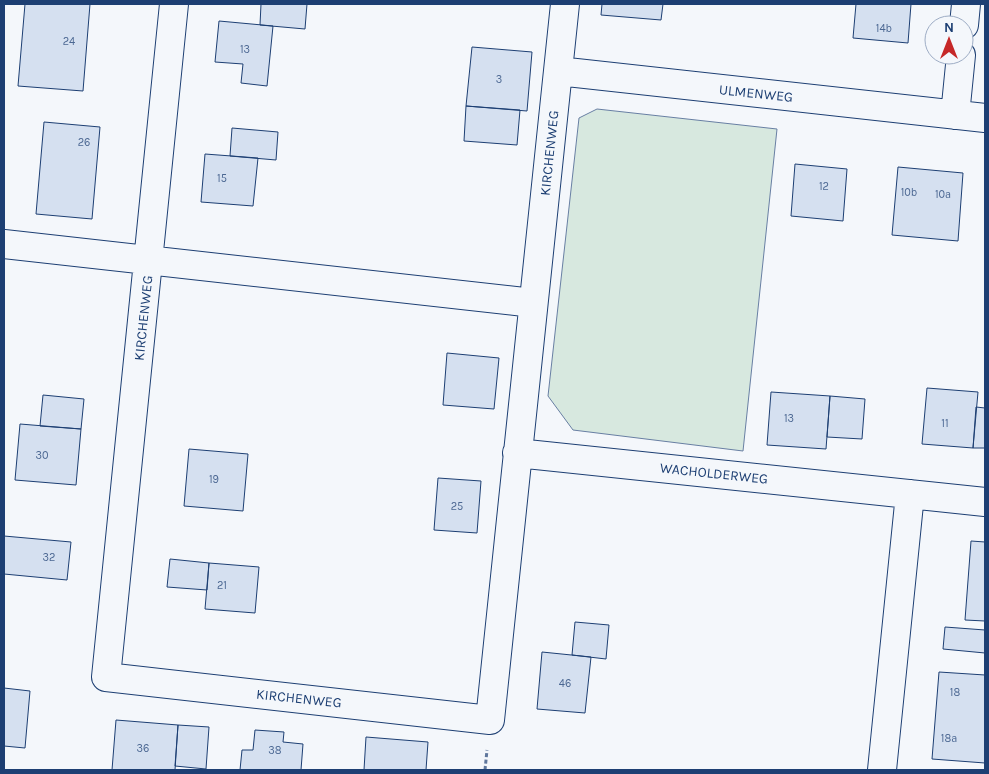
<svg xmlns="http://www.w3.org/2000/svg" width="989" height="774" font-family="Karla,sans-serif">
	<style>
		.green { fill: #d7e8df; stroke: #687fa3 }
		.building { fill: #d5e0f0; stroke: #1d3f73 }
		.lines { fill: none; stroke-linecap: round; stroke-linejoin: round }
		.street-casing { stroke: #1d3f73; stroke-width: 30 }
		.path { stroke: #5e769c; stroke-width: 3; stroke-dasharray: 4 2.5; stroke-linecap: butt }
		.street { stroke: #f4f7fb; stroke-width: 28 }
		.labels { text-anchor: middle; stroke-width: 4; stroke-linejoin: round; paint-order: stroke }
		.number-label { font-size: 11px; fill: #4b6792 }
		.street-label { font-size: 14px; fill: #1d3f73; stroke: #f4f7fb }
	</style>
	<rect width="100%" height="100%" fill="#f4f7fb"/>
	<path class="green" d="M 597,109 L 777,129 L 743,451 L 573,430 L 548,396 L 579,118 Z"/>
	<path class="building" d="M 25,4 L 90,4 L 83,91 L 18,86 Z
		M 261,4 L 307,4 L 305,29 L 260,25 Z
		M 602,4 L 663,4 L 661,20 L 601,15 Z
		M 856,4 L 911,4 L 908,43 L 853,38 Z
		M 219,21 L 273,26 L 267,86 L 241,83 L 243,64 L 215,62 Z
		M 472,47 L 532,52 L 527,111 L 466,106 Z
		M 466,106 L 520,110 L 517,145 L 464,141 Z
		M 44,122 L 100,127 L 92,219 L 36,214 Z
		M 232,128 L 278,132 L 276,160 L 230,156 Z
		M 205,154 L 258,158 L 253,206 L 201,202 Z
		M 795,164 L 847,169 L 843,221 L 791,216 Z
		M 898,167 L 963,173 L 958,241 L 892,235 Z
		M 447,353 L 499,358 L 494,409 L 443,405 Z
		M 927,388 L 978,392 L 973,448 L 922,444 Z
		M 771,392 L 830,396 L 826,449 L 767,445 Z
		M 43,395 L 84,399 L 81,429 L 40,426 Z
		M 830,396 L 865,399 L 862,439 L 827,437 Z
		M 976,407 L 985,408 L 985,448 L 973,448 Z
		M 20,424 L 81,429 L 76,485 L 15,480 Z
		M 189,449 L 248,454 L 243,511 L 184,506 Z
		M 438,478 L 481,481 L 477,533 L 434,530 Z
		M 4,536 L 71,542 L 67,580 L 4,574 Z
		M 971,541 L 985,542 L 985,621 L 965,620 Z
		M 170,559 L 209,563 L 207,590 L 167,587 Z
		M 209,563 L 259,567 L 255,613 L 205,609 Z
		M 575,622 L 609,625 L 606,659 L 572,655 Z
		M 945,627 L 985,630 L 985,653 L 943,649 Z
		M 542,652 L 591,657 L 585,713 L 537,709 Z
		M 939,672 L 985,675 L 985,763 L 932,759 Z
		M 4,688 L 30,691 L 25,748 L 4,746 Z
		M 116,720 L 178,725 L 175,770 L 112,770 Z
		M 178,725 L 209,727 L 206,769 L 175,766 Z
		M 255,730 L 284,732 L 283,742 L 303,744 L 301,770 L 240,770 L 242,750 L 253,750 Z
		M 366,737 L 428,742 L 426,770 L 364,770 Z"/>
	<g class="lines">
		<defs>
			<path id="street" d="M 174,4 L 106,677 L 490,720 L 565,4
				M 964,25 L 966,4
				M 558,71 L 985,118
				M 955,115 L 961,55
				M 4,244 L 533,303
				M 517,453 L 985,502
				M 882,770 L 910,494"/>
		</defs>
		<use href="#street" class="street-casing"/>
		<path class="path" d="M 485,770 L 487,750"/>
		<use href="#street" class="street"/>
	</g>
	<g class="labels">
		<g class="number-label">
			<text x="884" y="32">14b</text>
			<text x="69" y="45">24</text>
			<text x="245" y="53">13</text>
			<text x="499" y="83">3</text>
			<text x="84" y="146">26</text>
			<text x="222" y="182">15</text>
			<text x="824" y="190">12</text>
			<text x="909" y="196">10b</text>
			<text x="943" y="198">10a</text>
			<text x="789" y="422">13</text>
			<text x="945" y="427">11</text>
			<text x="42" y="459">30</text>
			<text x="214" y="483">19</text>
			<text x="457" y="510">25</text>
			<text x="49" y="561">32</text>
			<text x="222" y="589">21</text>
			<text x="565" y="687">46</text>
			<text x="955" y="696">18</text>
			<text x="949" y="742">18a</text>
			<text x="143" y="752">36</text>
			<text x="275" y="754">38</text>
		</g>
		<g class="street-label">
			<text transform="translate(756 93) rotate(6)" y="5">ULMENWEG</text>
			<text transform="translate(549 153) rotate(-84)" y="5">KIRCHENWEG</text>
			<text transform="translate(143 318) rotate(-84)" y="5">KIRCHENWEG</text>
			<text transform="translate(714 473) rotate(6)" y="5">WACHOLDERWEG</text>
			<text transform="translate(299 698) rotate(6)" y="5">KIRCHENWEG</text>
		</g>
	</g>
	<rect width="989" height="774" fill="none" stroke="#1d3f73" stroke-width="10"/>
	<g transform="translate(949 40)"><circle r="24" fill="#f4f7fb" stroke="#9eadc5"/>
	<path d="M0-4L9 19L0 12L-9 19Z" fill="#c62828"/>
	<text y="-8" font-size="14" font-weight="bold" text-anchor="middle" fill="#1d3f73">N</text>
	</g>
</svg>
